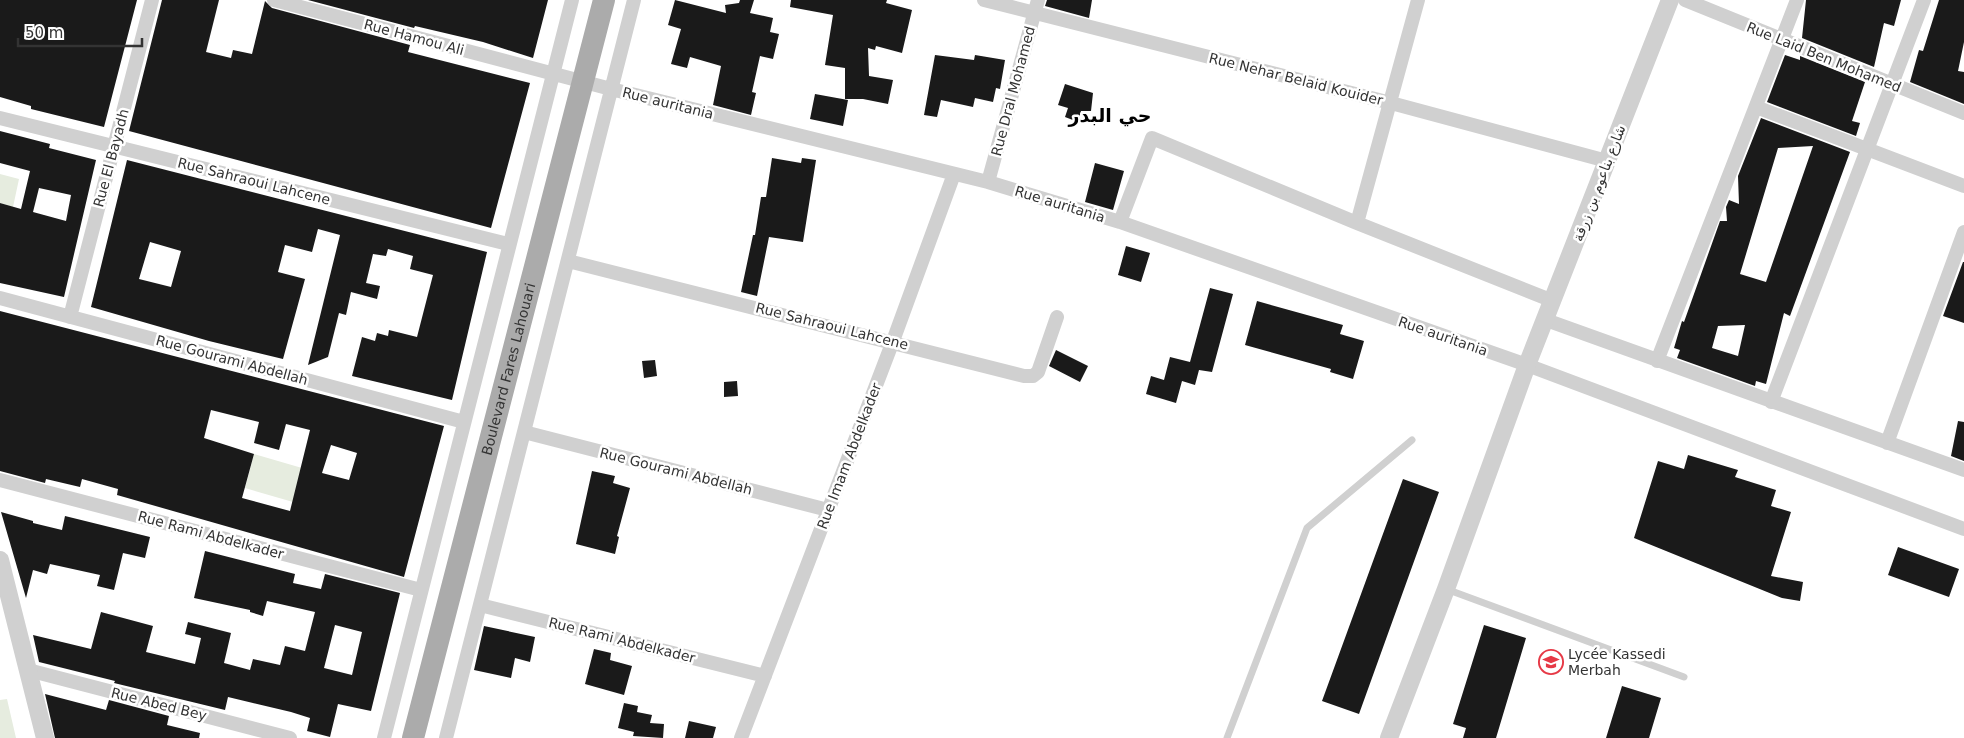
<svg xmlns="http://www.w3.org/2000/svg" width="1964" height="738" font-family="'DejaVu Sans','Noto Sans Arabic',sans-serif">
	<style>
		.green { fill: #e6ecdf }
		.building { fill: #1a1a1a; fill-rule: evenodd }
		.lines { fill: none; stroke-linecap: round; stroke-linejoin: round }
		.service { stroke: #d0d0d0; stroke-width: 7 }
		.minor { stroke: #d0d0d0; stroke-width: 14 }
		.tertiary { stroke: #d0d0d0; stroke-width: 18 }
		.primary { stroke: #ababab; stroke-width: 22 }
		.labels { text-anchor: middle; stroke-width: 5; stroke-linejoin: round; paint-order: stroke }
		.street-label { font-size: 14px; fill: #333; stroke: #fff }
		.poi-label { font-size: 14px; fill: #333; stroke: #fff; text-anchor: start }
		.district-label { font-size: 19px; font-weight: bold; fill: #000; stroke: #fff }
	</style>
	<rect width="100%" height="100%" fill="#fff"/>
	<path class="green" d="M 0,174 L 19,179 L 13,207 L 0,203 Z
		M 254,454 L 302,468 L 293,502 L 245,488 Z
		M 7,699 L 16,738 L 0,738 L 0,700 Z"/>
	<path class="building" d="M 0,0 L 137,0 L 104,127 L 31,109 L 31,106 L 0,97 Z
		M 162,0 L 219,0 L 206,52 L 231,58 L 233,50 L 252,54 L 265,1 L 272,8 L 410,45 L 408,52 L 530,83 L 491,228 L 129,131 Z
		M 308,0 L 548,0 L 533,58 L 483,42 L 415,26 L 414,28 Z
		M 675,0 L 726,13 L 725,5 L 739,3 L 740,0 L 754,0 L 750,13 L 773,18 L 770,32 L 779,34 L 773,59 L 760,56 L 752,92 L 756,93 L 751,115 L 713,105 L 721,66 L 690,57 L 687,68 L 671,64 L 681,29 L 668,25 Z
		M 791,0 L 887,0 L 886,3 L 912,10 L 902,53 L 876,46 L 875,50 L 868,48 L 869,76 L 893,80 L 888,104 L 863,99 L 845,99 L 845,68 L 825,65 L 833,15 L 790,7 Z
		M 1047,0 L 1092,0 L 1089,18 L 1045,6 Z
		M 1806,0 L 1901,0 L 1894,26 L 1884,23 L 1874,67 L 1802,38 Z
		M 1939,0 L 1964,0 L 1964,42 L 1958,71 L 1964,72 L 1964,104 L 1910,82 L 1919,50 L 1923,51 Z
		M 935,55 L 974,60 L 975,55 L 1005,60 L 1000,89 L 996,88 L 993,102 L 975,98 L 973,107 L 941,100 L 937,117 L 924,115 Z
		M 1785,55 L 1800,60 L 1800,56 L 1865,82 L 1852,121 L 1860,123 L 1856,136 L 1767,102 Z
		M 1065,84 L 1093,93 L 1091,111 L 1081,111 L 1078,122 L 1065,117 L 1068,108 L 1058,105 Z
		M 815,94 L 848,100 L 843,126 L 810,119 Z
		M 1761,118 L 1850,152 L 1790,316 L 1784,313 L 1766,384 L 1756,381 L 1755,386 L 1677,358 L 1680,350 L 1674,348 L 1682,321 L 1684,322 L 1720,221 L 1727,221 L 1726,207 L 1729,200 L 1739,204 L 1738,176 ZM 1813,146 L 1766,282 L 1740,274 L 1778,148 ZM 1745,325 L 1738,356 L 1712,348 L 1718,326 Z
		M 0,131 L 50,144 L 49,148 L 96,160 L 64,297 L 0,283 L 0,203 L 21,209 L 30,171 L 0,163 ZM 39,188 L 71,195 L 66,221 L 33,212 Z
		M 772,158 L 801,163 L 802,158 L 816,160 L 803,242 L 769,237 L 757,296 L 741,292 L 753,235 L 755,235 L 761,197 L 766,197 Z
		M 127,160 L 487,252 L 452,400 L 352,376 L 362,337 L 375,341 L 377,333 L 388,336 L 389,330 L 417,337 L 433,275 L 410,269 L 413,256 L 388,249 L 386,256 L 373,254 L 366,283 L 380,286 L 377,299 L 351,292 L 346,315 L 339,313 L 328,357 L 308,365 L 340,235 L 318,229 L 312,252 L 285,245 L 278,272 L 305,279 L 283,359 L 209,341 L 91,307 ZM 150,242 L 181,251 L 171,287 L 139,279 Z
		M 1095,163 L 1124,171 L 1113,210 L 1085,202 Z
		M 1126,246 L 1150,253 L 1141,282 L 1118,275 Z
		M 1963,262 L 1964,262 L 1964,323 L 1943,316 Z
		M 1210,288 L 1233,294 L 1212,372 L 1199,370 L 1195,385 L 1182,381 L 1176,403 L 1146,394 L 1151,376 L 1164,380 L 1170,357 L 1190,362 Z
		M 1257,301 L 1343,325 L 1340,334 L 1364,341 L 1353,379 L 1330,372 L 1331,369 L 1245,345 Z
		M 0,311 L 444,426 L 404,577 L 117,495 L 118,489 L 82,479 L 80,487 L 46,479 L 45,483 L 0,471 ZM 211,410 L 259,422 L 254,443 L 279,450 L 286,424 L 310,430 L 290,511 L 242,498 L 254,454 L 204,438 ZM 331,445 L 357,453 L 349,480 L 322,473 Z
		M 1056,350 L 1088,366 L 1080,382 L 1049,366 Z
		M 655,360 L 657,376 L 644,378 L 642,361 Z
		M 737,381 L 738,396 L 724,397 L 724,382 Z
		M 1958,421 L 1964,422 L 1964,461 L 1951,456 Z
		M 1688,455 L 1738,470 L 1735,477 L 1776,490 L 1771,506 L 1791,512 L 1771,576 L 1803,582 L 1800,601 L 1782,598 L 1634,538 L 1658,461 L 1684,469 Z
		M 592,471 L 615,476 L 613,483 L 630,488 L 617,536 L 619,537 L 615,554 L 576,544 Z
		M 1403,479 L 1439,492 L 1359,714 L 1322,701 Z
		M 1,512 L 33,521 L 33,523 L 62,530 L 65,516 L 150,537 L 145,558 L 123,553 L 114,590 L 97,586 L 100,575 L 50,564 L 47,574 L 33,570 L 26,598 Z
		M 1898,547 L 1959,569 L 1949,597 L 1888,575 Z
		M 205,551 L 295,574 L 293,583 L 321,589 L 325,574 L 400,593 L 371,711 L 338,704 L 330,737 L 307,731 L 310,718 L 291,712 L 228,697 L 225,710 L 114,683 L 115,681 L 39,662 L 33,635 L 91,649 L 101,612 L 153,626 L 146,652 L 195,664 L 201,638 L 185,634 L 188,622 L 231,633 L 224,663 L 250,670 L 253,659 L 280,665 L 285,646 L 305,651 L 315,612 L 267,601 L 263,616 L 250,612 L 250,610 L 194,598 ZM 335,625 L 362,632 L 352,675 L 324,668 Z
		M 1484,625 L 1526,638 L 1496,738 L 1463,738 L 1466,728 L 1453,724 Z
		M 484,626 L 535,637 L 530,662 L 515,658 L 511,678 L 474,670 Z
		M 594,649 L 611,653 L 610,660 L 632,666 L 624,695 L 585,684 Z
		M 1622,686 L 1661,698 L 1649,738 L 1606,738 Z
		M 45,694 L 106,710 L 109,700 L 169,716 L 167,725 L 200,733 L 199,738 L 55,738 Z
		M 624,703 L 638,706 L 637,712 L 652,715 L 650,723 L 664,724 L 663,738 L 633,736 L 634,732 L 618,728 Z
		M 689,721 L 716,727 L 713,738 L 685,738 Z"/>
	<g class="lines">
		<path class="service" d="M 1446,589 L 1684,677
			M 1227,738 L 1307,528 L 1412,440"/>
		<path class="minor" d="M 274,0 L 611,89 L 988,182 L 1120,222 L 1527,365 L 1964,529
			M 984,0 L 1391,103 L 1607,161
			M 1685,0 L 1964,113
			M 1756,107 L 1964,186
			M 0,118 L 508,244
			M 988,182 L 1038,0
			M 1120,222 L 1152,138 L 1357,223 L 1553,301
			M 1357,223 L 1418,0
			M 568,261 L 1024,376 L 1033,376 L 1038,372 L 1057,317
			M 0,298 L 464,422
			M 70,317 L 152,0
			M 1546,320 L 1964,470
			M 1657,361 L 1797,0
			M 1771,402 L 1924,0
			M 524,432 L 828,510
			M 1887,443 L 1964,232
			M 0,480 L 421,590
			M 480,605 L 765,676
			M 28,670 L 290,738
			M 384,738 L 572,0
			M 446,738 L 634,0
			M 741,738 L 893,341 L 954,174"/>
		<path class="tertiary" d="M 0,560 L 45,738
			M 1389,738 L 1446,589 L 1527,365 L 1670,0"/>
		<path class="primary" id="s1" d="M 413,738 L 604,0"/>
	</g>
	<defs>
		<symbol id="school-ring" viewBox="-11 -11 22 22"><circle r="9.5" fill="#fff" stroke="#e63946" stroke-width="1.5"/><path d="M0-5L7-2L0 1L-7-2ZM-4 1L0 2.5L4 1V4Q0 6-4 4Z" fill="#e63946"/></symbol>
	</defs>
	<g fill-rule="evenodd">
		<use href="#school-ring" x="1537" y="648" width="28" height="28"/>
	</g>
	<g class="labels">
		<g class="street-label">
			<text transform="translate(414 37) rotate(15)" y="5">Rue Hamou Ali</text>
			<text transform="translate(1824 57) rotate(22)" y="5">Rue Laid Ben Mohamed</text>
			<text transform="translate(1296 79) rotate(14)" y="5">Rue Nehar Belaid Kouider</text>
			<text transform="translate(1013 91) rotate(-75)" y="5">Rue Dral Mohamed</text>
			<text transform="translate(668 103) rotate(14)" y="5">Rue auritania</text>
			<text transform="translate(111 158) rotate(-75)" y="5">Rue El Bayadh</text>
			<text transform="translate(254 181) rotate(14)" y="5">Rue Sahraoui Lahcene</text>
			<text transform="translate(1599 183) rotate(-69)" y="5">شارع بناعوم بن زرقة</text>
			<text transform="translate(1060 204) rotate(17)" y="5">Rue auritania</text>
			<text transform="translate(832 326) rotate(14)" y="5">Rue Sahraoui Lahcene</text>
			<text transform="translate(1443 336) rotate(19)" y="5">Rue auritania</text>
			<text transform="translate(232 360) rotate(15)" y="5">Rue Gourami Abdellah</text>
			<text dy="5" stroke="none"><textPath href="#s1" startOffset="381">Boulevard Fares Lahouari</textPath></text>
			<text transform="translate(849 456) rotate(-69)" y="5">Rue Imam Abdelkader</text>
			<text transform="translate(676 471) rotate(14)" y="5">Rue Gourami Abdellah</text>
			<text transform="translate(211 535) rotate(15)" y="5">Rue Rami Abdelkader</text>
			<text transform="translate(622 640) rotate(14)" y="5">Rue Rami Abdelkader</text>
			<text transform="translate(159 704) rotate(14)" y="5">Rue Abed Bey</text>
		</g>
		<g class="poi-label">
			<text x="1568" y="659">Lycée Kassedi<tspan x="1568" dy="16">Merbah</tspan></text>
		</g>
		<g class="district-label">
			<text x="1110" y="122">حي البدر</text>
		</g>
	</g>
	<path d="M18 38v8h124v-8" fill="none" stroke="#333333" stroke-width="2.5"/>
	<text x="25" y="38" font-size="15" fill="#333333" stroke="#ffffff" stroke-width="4" paint-order="stroke">50 m</text>
</svg>
